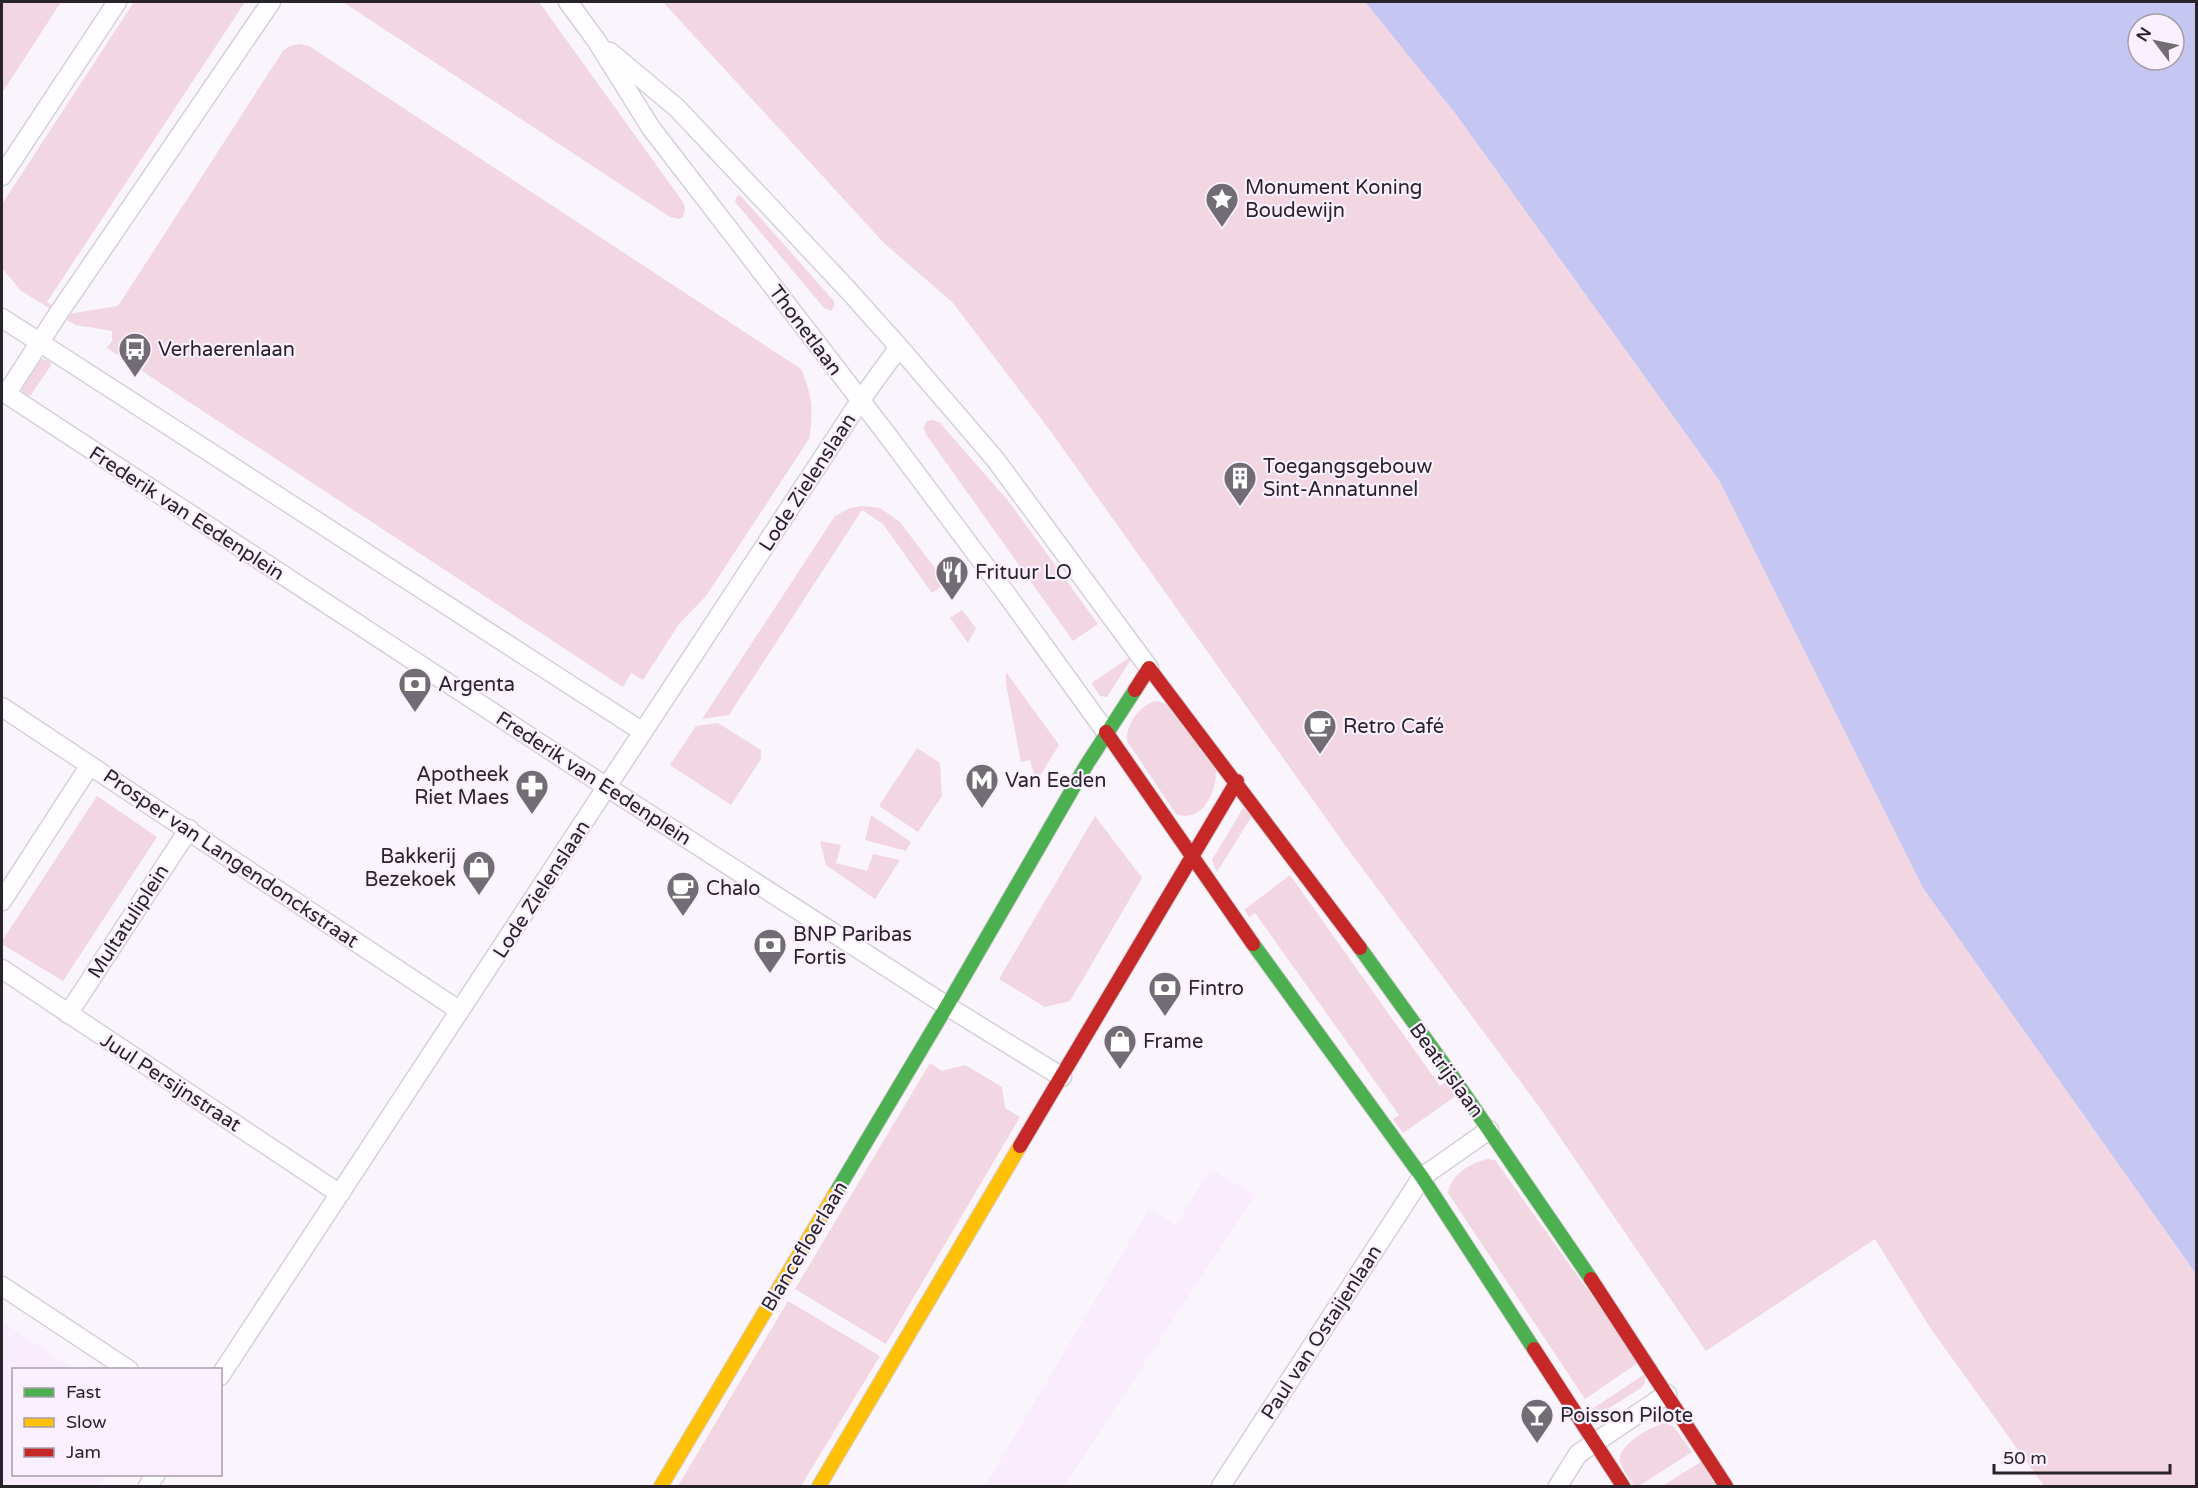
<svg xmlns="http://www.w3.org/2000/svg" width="2198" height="1488" font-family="'Varela Round',sans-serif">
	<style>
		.built { fill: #f9ecfd }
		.green { fill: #f2d6e2 }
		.water { fill: #c5c7f2; fill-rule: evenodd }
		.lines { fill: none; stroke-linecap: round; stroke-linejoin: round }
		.street-casing { stroke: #d6d0d7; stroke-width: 21 }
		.fast-casing { stroke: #d6d0d7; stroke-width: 16 }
		.slow-casing { stroke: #d6d0d7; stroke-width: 16 }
		.jam-casing { stroke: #d6d0d7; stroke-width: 16 }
		.street { stroke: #fefdff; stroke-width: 18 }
		.fast { stroke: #4caf50; stroke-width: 14 }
		.slow { stroke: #ffc107; stroke-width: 14 }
		.jam { stroke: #c62828; stroke-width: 14 }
		.labels { text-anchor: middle; stroke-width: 4.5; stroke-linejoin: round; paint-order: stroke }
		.poi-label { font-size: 20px; fill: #29242a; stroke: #fbf0ff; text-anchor: start }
		.street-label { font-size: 20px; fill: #29242a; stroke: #fbf0ff }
	</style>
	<rect width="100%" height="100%" fill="#faf4fc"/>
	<path class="built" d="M 1210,1169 L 1255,1195 L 1064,1486 L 985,1486 L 1149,1209 L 1176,1225 Z
		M 2,1322 L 74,1369 L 14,1370 L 14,1474 L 107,1475 L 99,1486 L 2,1486 Z"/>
	<path class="green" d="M 2,2 L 61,2 L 2,93 Z
		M 134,2 L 245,2 L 47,302 L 53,306 L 51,309 L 21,291 L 2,268 L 2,204 Z
		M 343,2 L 539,2 L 683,202 L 685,209 L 683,217 L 679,219 L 670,217 Z
		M 663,2 L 1365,2 L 1455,113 L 1719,480 L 1923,888 L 2196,1274 L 2196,1486 L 2044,1486 L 1931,1329 L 1875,1239 L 1706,1351 L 1540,1108 L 1345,845 L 1049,429 L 953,303 L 884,243 Z
		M 299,44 L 309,46 L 801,369 C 812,394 814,412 809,439 L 706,596 L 679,624 L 643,680 L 631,673 L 623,687 L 107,348 L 112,341 L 112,331 L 76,325 L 65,319 L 68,314 L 118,306 L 283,51 L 290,46 Z
		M 740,195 L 833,300 L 835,305 L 831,311 L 824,308 L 736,203 L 735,200 L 737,196 Z
		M 40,359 L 47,360 L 52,364 L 30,396 L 23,393 L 20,385 Z
		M 933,420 L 940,423 L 1010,503 L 1098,624 L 1073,641 L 925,433 L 924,427 L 927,421 Z
		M 862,506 L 880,508 L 900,522 L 946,583 L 932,593 L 883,524 L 862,510 L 729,715 L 702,719 L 835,516 L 850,508 Z
		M 962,610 L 976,628 L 968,643 L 950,618 Z
		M 1130,657 L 1130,661 L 1107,697 L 1100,696 L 1092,684 L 1093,682 Z
		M 1006,672 L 1059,745 L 1036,782 L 1030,760 L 1021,762 L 1006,684 Z
		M 1157,701 L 1166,704 L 1216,770 C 1217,792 1202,824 1176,814 L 1127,741 C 1126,724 1140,704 1157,701 Z
		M 718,723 L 761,750 L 761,759 L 731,805 L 670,765 L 696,726 Z
		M 917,748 L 940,763 L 942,796 L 918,832 L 879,806 Z
		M 97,796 L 157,837 L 63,981 L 2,944 L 2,941 Z
		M 1243,808 L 1253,814 L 1217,872 L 1212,860 Z
		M 871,815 L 911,842 L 906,851 L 865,840 Z
		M 1095,816 L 1142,878 L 1070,1001 L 1045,1007 L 999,979 Z
		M 820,841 L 841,845 L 836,863 L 867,871 L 873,854 L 900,860 L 875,899 L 826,865 Z
		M 1290,875 L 1440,1086 L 1446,1082 L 1456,1096 L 1403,1133 L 1393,1119 L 1399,1115 L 1255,913 L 1249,917 L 1244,910 Z
		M 930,1063 L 942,1071 L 965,1065 L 1002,1087 L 1005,1108 L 1020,1117 L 886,1344 L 795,1289 Z
		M 1488,1159 L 1495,1160 L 1639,1362 L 1585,1399 L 1448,1193 C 1451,1174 1471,1163 1488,1159 Z
		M 788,1301 L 880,1356 L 801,1486 L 678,1486 Z
		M 1645,1374 L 1645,1383 L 1641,1388 L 1603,1412 L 1599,1413 L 1592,1409 Z
		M 1666,1423 L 1674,1427 L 1692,1452 L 1639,1486 L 1634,1486 C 1630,1479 1622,1469 1620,1461 C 1618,1444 1653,1425 1666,1423 Z
		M 1701,1462 L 1716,1486 L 1662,1486 Z"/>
	<path class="water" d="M 1365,2 L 2196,2 L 2196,1274 L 1923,888 L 1719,480 L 1455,113 ZM 2138,24 L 2174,24 L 2174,60 L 2138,60 Z"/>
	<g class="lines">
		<defs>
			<path id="street" d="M 568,2 L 596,40 L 651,128 L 885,432 L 1007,595 L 1106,732
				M 610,52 L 677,108 L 848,290 L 899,347 L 995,459 L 1149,668
				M 2,176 L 117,2
				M 2,318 L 643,732
				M 2,391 L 579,769 L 947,1006 L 1062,1077
				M 7,393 L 56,317 L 271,2
				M 2,707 L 460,1011
				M 2,901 L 90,765
				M 2,969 L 340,1194
				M 68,1014 L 189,829
				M 2,1286 L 129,1370
				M 220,1376 L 860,401 L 899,347
				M 148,1486 L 156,1474
				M 1221,1486 L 1422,1177 L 1489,1130
				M 1558,1486 L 1578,1454 L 1667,1394"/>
			<path id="fast" d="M 1253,944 L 1422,1177 L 1534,1349
				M 1360,948 L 1448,1070 L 1591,1279
				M 835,1194 L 947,1006 L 1087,764 L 1135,690"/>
			<path id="slow" d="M 661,1486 L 835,1194
				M 819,1486 L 1020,1146"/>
			<path id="jam" d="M 1135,690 L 1149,668 L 1360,948
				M 1106,732 L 1253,944
				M 1020,1146 L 1237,781
				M 1591,1279 L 1726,1486
				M 1534,1349 L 1623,1486"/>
		</defs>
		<use href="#street" class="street-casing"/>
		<use href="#fast" class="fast-casing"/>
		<use href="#slow" class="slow-casing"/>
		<use href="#jam" class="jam-casing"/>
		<use href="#street" class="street"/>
		<use href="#fast" class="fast"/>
		<use href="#slow" class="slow"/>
		<use href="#jam" class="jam"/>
	</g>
	<defs>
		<symbol id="sight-pin" viewBox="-11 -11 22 30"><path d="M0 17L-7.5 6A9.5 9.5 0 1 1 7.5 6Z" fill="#726d74" stroke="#fbf0ff"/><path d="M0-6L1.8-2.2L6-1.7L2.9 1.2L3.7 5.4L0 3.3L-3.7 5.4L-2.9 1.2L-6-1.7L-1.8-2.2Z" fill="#fff"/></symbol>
		<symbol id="bus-pin" viewBox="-11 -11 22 30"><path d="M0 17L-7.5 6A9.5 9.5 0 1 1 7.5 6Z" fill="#726d74" stroke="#fbf0ff"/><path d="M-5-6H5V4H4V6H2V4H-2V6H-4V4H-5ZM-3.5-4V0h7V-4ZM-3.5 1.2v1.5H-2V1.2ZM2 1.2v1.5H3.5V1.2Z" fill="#fff"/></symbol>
		<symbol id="building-pin" viewBox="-11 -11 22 30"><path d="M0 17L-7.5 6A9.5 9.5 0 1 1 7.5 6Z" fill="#726d74" stroke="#fbf0ff"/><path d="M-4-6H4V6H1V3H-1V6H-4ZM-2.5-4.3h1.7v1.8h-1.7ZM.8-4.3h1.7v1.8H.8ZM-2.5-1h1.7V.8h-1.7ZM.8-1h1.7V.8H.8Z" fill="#fff"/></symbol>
		<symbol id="restaurant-pin" viewBox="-11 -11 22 30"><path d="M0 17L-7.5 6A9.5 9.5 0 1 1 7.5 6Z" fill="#726d74" stroke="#fbf0ff"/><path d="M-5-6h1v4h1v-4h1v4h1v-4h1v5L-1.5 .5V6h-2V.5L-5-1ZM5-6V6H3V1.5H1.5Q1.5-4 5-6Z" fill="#fff"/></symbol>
		<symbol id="bank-pin" viewBox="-11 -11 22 30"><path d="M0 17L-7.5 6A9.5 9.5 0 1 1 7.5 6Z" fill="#726d74" stroke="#fbf0ff"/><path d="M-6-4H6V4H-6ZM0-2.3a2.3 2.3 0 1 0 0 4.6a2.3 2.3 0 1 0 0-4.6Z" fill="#fff"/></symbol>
		<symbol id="cafe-pin" viewBox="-11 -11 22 30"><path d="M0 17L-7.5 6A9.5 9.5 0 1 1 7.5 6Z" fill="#726d74" stroke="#fbf0ff"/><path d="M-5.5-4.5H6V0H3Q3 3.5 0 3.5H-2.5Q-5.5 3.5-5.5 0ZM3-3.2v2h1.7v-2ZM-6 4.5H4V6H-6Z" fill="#fff"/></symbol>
		<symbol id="metro-pin" viewBox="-11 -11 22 30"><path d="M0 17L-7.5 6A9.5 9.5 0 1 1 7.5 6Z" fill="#726d74" stroke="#fbf0ff"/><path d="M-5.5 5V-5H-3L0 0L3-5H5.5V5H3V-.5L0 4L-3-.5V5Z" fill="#fff"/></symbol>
		<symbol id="pharmacy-pin" viewBox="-11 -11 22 30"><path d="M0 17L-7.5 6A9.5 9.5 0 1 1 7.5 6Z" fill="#726d74" stroke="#fbf0ff"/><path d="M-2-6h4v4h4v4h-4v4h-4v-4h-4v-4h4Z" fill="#fff"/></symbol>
		<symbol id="shop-pin" viewBox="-11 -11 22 30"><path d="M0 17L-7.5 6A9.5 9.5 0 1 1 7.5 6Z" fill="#726d74" stroke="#fbf0ff"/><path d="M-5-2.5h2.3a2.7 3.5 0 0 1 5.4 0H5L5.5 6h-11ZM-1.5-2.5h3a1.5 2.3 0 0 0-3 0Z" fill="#fff"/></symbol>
		<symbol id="bar-pin" viewBox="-11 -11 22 30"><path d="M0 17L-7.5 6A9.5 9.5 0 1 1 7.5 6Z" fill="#726d74" stroke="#fbf0ff"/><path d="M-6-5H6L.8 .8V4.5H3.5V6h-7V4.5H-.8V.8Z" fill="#fff"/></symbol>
	</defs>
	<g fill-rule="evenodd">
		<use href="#sight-pin" x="1203" y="180" width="38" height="52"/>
		<use href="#bus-pin" x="116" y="330" width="38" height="52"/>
		<use href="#building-pin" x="1221" y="459" width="38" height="52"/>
		<use href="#restaurant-pin" x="933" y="553" width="38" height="52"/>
		<use href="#bank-pin" x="396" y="665" width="38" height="52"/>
		<use href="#cafe-pin" x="1301" y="707" width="38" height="52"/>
		<use href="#metro-pin" x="963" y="761" width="38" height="52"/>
		<use href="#pharmacy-pin" x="513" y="767" width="38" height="52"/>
		<use href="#shop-pin" x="460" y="848" width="38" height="52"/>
		<use href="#cafe-pin" x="664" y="869" width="38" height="52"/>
		<use href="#bank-pin" x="751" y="926" width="38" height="52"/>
		<use href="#bank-pin" x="1146" y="969" width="38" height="52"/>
		<use href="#shop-pin" x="1101" y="1022" width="38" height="52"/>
		<use href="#bar-pin" x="1518" y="1396" width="38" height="52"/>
	</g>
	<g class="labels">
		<g class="poi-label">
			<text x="1245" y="194">Monument Koning<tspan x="1245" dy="23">Boudewijn</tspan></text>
			<text x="158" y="356">Verhaerenlaan</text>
			<text x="1263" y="473">Toegangsgebouw<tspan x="1263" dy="23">Sint-Annatunnel</tspan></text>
			<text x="975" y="579">Frituur LO</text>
			<text x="438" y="691">Argenta</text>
			<text x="1343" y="733">Retro Café</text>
			<text x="509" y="781" text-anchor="end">Apotheek<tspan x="509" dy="23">Riet Maes</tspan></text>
			<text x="1005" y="787">Van Eeden</text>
			<text x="456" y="863" text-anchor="end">Bakkerij<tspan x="456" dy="23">Bezekoek</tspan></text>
			<text x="706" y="895">Chalo</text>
			<text x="793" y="941">BNP Paribas<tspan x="793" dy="23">Fortis</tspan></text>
			<text x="1188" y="995">Fintro</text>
			<text x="1143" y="1048">Frame</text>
			<text x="1560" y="1422">Poisson Pilote</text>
		</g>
		<g class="street-label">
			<text transform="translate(806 330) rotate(53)" y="7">Thonetlaan</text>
			<text transform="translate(807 482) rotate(-57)" y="7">Lode Zielenslaan</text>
			<text transform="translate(187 513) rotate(33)" y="7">Frederik van Eedenplein</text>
			<text transform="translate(594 778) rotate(33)" y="7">Frederik van Eedenplein</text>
			<text transform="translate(231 858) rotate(34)" y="7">Prosper van Langendonckstraat</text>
			<text transform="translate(541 889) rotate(-57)" y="7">Lode Zielenslaan</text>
			<text transform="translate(128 921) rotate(-57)" y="7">Multatuliplein</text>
			<text transform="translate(1447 1070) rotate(54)" y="7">Beatrijslaan</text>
			<text transform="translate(171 1082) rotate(33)" y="7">Juul Persijnstraat</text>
			<text transform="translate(804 1246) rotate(-59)" y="7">Blancefloerlaan</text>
			<text transform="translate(1321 1332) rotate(-57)" y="7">Paul van Ostaijenlaan</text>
		</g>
	</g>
	<rect width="2198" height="1488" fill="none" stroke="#29242a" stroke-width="6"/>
	<rect x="12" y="1368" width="210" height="108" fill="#fbf0ff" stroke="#a79eaa" stroke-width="1.5"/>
	<rect x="24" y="1388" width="30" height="9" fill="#4caf50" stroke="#a79eaa" stroke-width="1.5"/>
	<text x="66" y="1398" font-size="18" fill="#29242a">Fast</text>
	<rect x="24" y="1418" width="30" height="9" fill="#ffc107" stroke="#a79eaa" stroke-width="1.5"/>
	<text x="66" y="1428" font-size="18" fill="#29242a">Slow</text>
	<rect x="24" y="1448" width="30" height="9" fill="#c62828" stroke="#a79eaa" stroke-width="1.5"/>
	<text x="66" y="1458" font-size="18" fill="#29242a">Jam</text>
	<g transform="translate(2156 42) rotate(302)"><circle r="28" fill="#fbf0ff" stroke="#a79eaa" stroke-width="1.5"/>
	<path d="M0-4.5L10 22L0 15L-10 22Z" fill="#726d74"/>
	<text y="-9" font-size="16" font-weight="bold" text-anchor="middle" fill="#29242a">N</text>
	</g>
	<path d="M1994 1464v9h176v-9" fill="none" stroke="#29242a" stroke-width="3"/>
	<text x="2003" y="1464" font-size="18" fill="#29242a" stroke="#fbf0ff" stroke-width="4.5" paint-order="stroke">50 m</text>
</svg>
